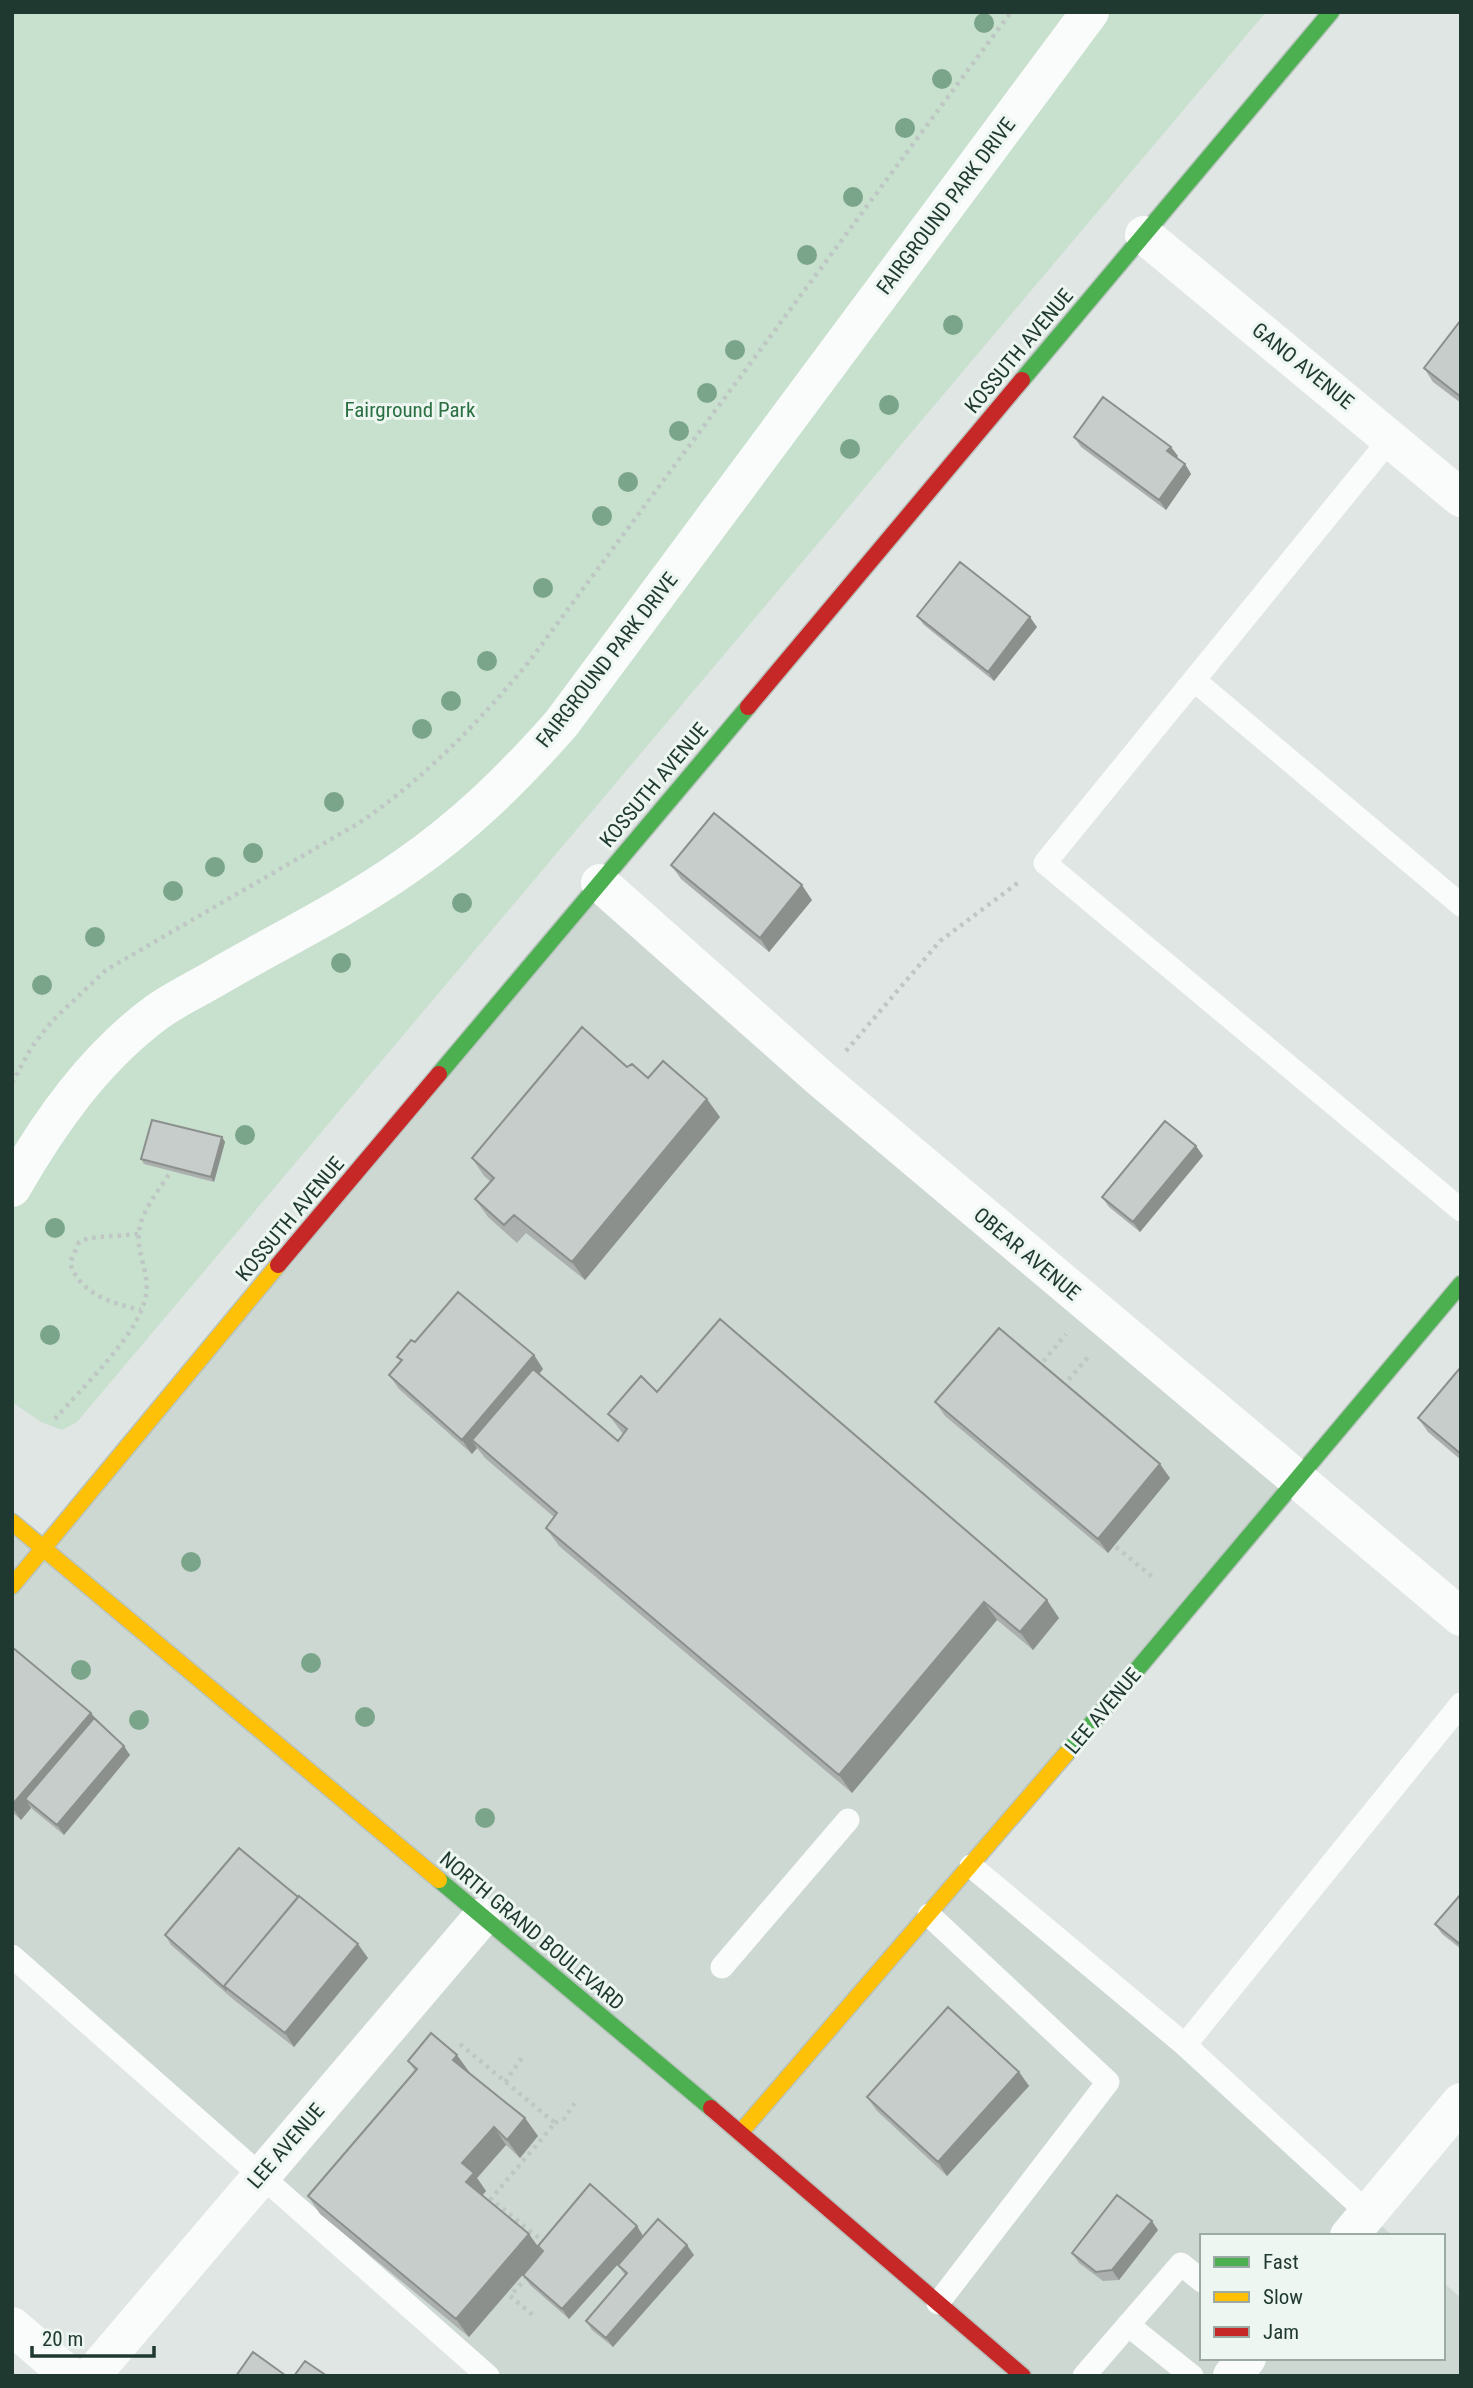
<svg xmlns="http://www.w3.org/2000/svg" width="1473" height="2388" font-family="'Roboto Condensed',sans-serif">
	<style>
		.built { fill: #cdd8d3 }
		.green { fill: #c8e0ce }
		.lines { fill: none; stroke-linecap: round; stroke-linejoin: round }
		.fast-casing { stroke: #b9c3be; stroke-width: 19 }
		.slow-casing { stroke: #b9c3be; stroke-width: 19 }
		.jam-casing { stroke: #b9c3be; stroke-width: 19 }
		.path { stroke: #bec7c4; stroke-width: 4.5; stroke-dasharray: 3.5 5; stroke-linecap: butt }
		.lane { stroke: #fafbfb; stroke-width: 23 }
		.street { stroke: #fafbfb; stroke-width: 38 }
		.fast { stroke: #4caf50; stroke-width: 16 }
		.slow { stroke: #ffc107; stroke-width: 16 }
		.jam { stroke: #c62828; stroke-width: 16 }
		.tree { fill: #7ba58a }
		.wall { fill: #abb0ae }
		.shaded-wall { fill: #8b908d }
		.building { fill: #c7cdca; stroke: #8b908d; stroke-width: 2 }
		.labels { text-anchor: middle; stroke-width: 6; stroke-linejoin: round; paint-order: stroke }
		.street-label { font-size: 21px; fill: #1f3830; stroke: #edf6f1 }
		.park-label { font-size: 21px; fill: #296f41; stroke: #edf6f1 }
	</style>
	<rect width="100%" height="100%" fill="#e0e6e3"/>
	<path class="built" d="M 600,883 L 1297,1481 L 971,1866 L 1393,2236 L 1202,2236 L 1202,2358 L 1443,2358 L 1443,2282 L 1461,2298 L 1461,2376 L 495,2376 L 12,1956 L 12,1522 L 41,1547 Z"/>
	<path class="green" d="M 12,12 L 1266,12 L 77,1422 L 62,1430 L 41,1422 L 12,1402 Z"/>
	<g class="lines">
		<defs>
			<path id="fast" d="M 1022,380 L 1331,12
				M 439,1074 L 748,707
				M 1066,1754 L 1461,1284
				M 439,1880 L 711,2108"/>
			<path id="slow" d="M 12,1522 L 439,1880
				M 12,1586 L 278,1265
				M 740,2133 L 1066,1754"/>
			<path id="jam" d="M 748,707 L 1022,380
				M 278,1265 L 439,1074
				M 711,2108 L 1023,2376"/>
		</defs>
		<use href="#fast" class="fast-casing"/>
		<use href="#slow" class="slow-casing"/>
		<use href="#jam" class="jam-casing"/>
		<path class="path" d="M 846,1051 L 940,941 L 1019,882
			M 12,1083 L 31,1048 L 52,1021 L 106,970 L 359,823 C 425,778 477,724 528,663 L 1011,12
			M 138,1234 L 89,1238 L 79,1242 L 70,1263 C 80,1294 111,1303 141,1310
			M 1038,1368 L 1066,1334
			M 1063,1386 L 1090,1355
			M 55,1419 C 80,1390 127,1345 141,1311 C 156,1278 136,1260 139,1232 C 141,1211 160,1189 171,1171
			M 1116,1547 L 1155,1579
			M 460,2044 L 555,2123 L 491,2199 L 545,2243
			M 505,2082 L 524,2055
			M 555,2123 L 564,2119 L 577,2100
			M 527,2277 L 510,2296 L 535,2317"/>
		<path class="lane" d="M 1391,438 L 1045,863 L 1461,1210
			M 1194,680 L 1461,905
			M 971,1866 L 1185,2045 L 1368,2213
			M 929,1915 L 1108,2082 L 938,2303
			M 12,1956 L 488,2376
			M 722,1967 L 848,1820
			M 1185,2045 L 1461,1704
			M 1128,2325 L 1192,2376
			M 1084,2376 L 1181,2264 L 1202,2281"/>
		<path class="street" d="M 1144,235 L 1461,498
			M 600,883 L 821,1079 L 1461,1617
			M 12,1188 C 50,1121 95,1058 157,1012 C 175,999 197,989 217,977 C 279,941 345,909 405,867 C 465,826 513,778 561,724 L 1090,12
			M 1349,2236 L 1461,2102
			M 12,2326 L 70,2376
			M 91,2376 L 482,1917
			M 1232,2376 L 1247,2358"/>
		<use href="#fast" class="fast"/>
		<use href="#slow" class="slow"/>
		<use href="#jam" class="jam"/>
	</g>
	<g class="tree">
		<circle cx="984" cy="23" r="10"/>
		<circle cx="942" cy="79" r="10"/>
		<circle cx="905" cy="128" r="10"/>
		<circle cx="853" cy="197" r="10"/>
		<circle cx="807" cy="255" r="10"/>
		<circle cx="953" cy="325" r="10"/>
		<circle cx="735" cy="350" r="10"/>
		<circle cx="707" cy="393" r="10"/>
		<circle cx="889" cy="405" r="10"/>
		<circle cx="679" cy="431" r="10"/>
		<circle cx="850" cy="449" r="10"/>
		<circle cx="628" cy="482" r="10"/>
		<circle cx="602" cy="516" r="10"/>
		<circle cx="543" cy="588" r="10"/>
		<circle cx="487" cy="661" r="10"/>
		<circle cx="451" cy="701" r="10"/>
		<circle cx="422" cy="729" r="10"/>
		<circle cx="334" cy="802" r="10"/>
		<circle cx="253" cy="853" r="10"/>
		<circle cx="215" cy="867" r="10"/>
		<circle cx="173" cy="891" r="10"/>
		<circle cx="462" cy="903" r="10"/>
		<circle cx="95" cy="937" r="10"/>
		<circle cx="341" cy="963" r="10"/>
		<circle cx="42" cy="985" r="10"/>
		<circle cx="245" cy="1135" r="10"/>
		<circle cx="55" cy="1228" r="10"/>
		<circle cx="50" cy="1335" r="10"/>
		<circle cx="191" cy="1562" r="10"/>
		<circle cx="311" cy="1663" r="10"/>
		<circle cx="81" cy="1670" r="10"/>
		<circle cx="365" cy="1717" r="10"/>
		<circle cx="139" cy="1720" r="10"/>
		<circle cx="485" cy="1818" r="10"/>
	</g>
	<path class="wall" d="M 1461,320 L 1461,403 L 1433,382 L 1424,368 Z
		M 1074,437 L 1178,456 L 1176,458 L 1185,464 L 1191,474 L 1166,510 L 1081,447 Z
		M 917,616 L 1037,627 L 994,681 L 924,625 Z
		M 671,865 L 812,900 L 769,952 L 681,879 Z
		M 627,1067 L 720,1117 L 585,1280 L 526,1233 L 517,1243 L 488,1217 L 475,1199 L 491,1182 L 484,1176 L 472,1158 Z
		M 222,1137 L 225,1142 L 214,1182 L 144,1164 L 141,1159 Z
		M 1196,1146 L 1203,1156 L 1140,1232 L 1109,1207 L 1102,1197 Z
		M 415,1342 L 534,1355 L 543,1369 L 539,1374 L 618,1441 L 623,1434 L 608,1414 L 657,1392 L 1059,1618 L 1033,1650 L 997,1620 L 852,1793 L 559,1546 L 546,1528 L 554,1517 L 485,1458 L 477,1448 L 472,1454 L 399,1389 L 389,1375 L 401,1362 L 397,1357 Z
		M 1461,1368 L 1461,1460 L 1428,1432 L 1418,1418 Z
		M 935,1402 L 1170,1478 L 1108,1553 L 945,1416 Z
		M 12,1647 L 91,1713 L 130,1755 L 64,1835 L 31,1808 L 21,1820 L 14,1814 L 12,1816 Z
		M 1461,1894 L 1461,1949 L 1442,1934 L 1435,1924 Z
		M 165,1935 L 368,1958 L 294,2047 L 234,2000 L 171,1945 Z
		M 408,2061 L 470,2073 L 525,2118 L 538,2136 L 520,2158 L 506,2145 L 477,2178 L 486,2191 L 482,2196 L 538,2246 L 637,2226 L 643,2236 L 569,2319 L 530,2285 L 523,2275 L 535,2261 L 469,2337 L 320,2214 L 308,2196 L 415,2071 Z
		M 1019,2072 L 1029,2086 L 947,2176 L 877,2111 L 867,2097 Z
		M 1158,2230 L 1119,2280 L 1103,2281 L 1079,2263 L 1072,2253 Z
		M 694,2255 L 613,2347 L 592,2330 L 586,2321 L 625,2275 L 618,2265 Z"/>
	<path class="shaded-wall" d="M 1171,447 L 1178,456 L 1174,461 L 1167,451 Z
		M 1185,464 L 1191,474 L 1166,510 L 1159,500 Z
		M 1030,617 L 1037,627 L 994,681 L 988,672 Z
		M 802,885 L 812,900 L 769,952 L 760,938 Z
		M 707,1099 L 720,1117 L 585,1280 L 572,1262 Z
		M 222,1137 L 225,1142 L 214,1182 L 211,1177 Z
		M 1196,1146 L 1203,1156 L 1140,1232 L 1133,1222 Z
		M 534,1355 L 543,1369 L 479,1446 L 472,1440 L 477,1448 L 472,1454 L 462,1440 Z
		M 1160,1464 L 1170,1478 L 1108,1553 L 1098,1539 Z
		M 1047,1600 L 1059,1618 L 1033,1650 L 1020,1632 Z
		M 984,1602 L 997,1620 L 852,1793 L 839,1775 Z
		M 91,1713 L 101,1727 L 25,1799 L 31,1808 L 21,1820 L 12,1807 L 12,1805 Z
		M 124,1746 L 130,1755 L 64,1835 L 57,1825 Z
		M 358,1944 L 368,1958 L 294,2047 L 285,2033 Z
		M 457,2055 L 470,2073 L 466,2078 L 453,2060 Z
		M 1019,2072 L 1029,2086 L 947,2176 L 938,2162 Z
		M 525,2118 L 538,2136 L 520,2158 L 507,2140 Z
		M 494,2127 L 506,2145 L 477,2178 L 486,2191 L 478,2200 L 466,2182 L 462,2163 Z
		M 1152,2221 L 1158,2230 L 1119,2280 L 1112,2270 Z
		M 637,2226 L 643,2236 L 569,2319 L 562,2309 Z
		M 529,2234 L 542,2252 L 469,2337 L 456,2319 Z
		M 687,2245 L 694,2255 L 613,2347 L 606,2338 Z"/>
	<path class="building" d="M 1461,320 L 1461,397 L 1424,368 Z
		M 1103,397 L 1171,447 L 1167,451 L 1185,464 L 1159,500 L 1074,437 Z
		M 960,562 L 1030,617 L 988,672 L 917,616 Z
		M 714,813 L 802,885 L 760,938 L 671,865 Z
		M 582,1027 L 627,1067 L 632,1064 L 648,1078 L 663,1061 L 707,1099 L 572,1262 L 514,1215 L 504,1225 L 475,1199 L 494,1178 L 472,1158 Z
		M 152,1120 L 222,1137 L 211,1177 L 141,1159 Z
		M 1165,1121 L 1196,1146 L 1133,1222 L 1102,1197 Z
		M 458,1292 L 534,1355 L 462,1440 L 389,1375 L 402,1360 L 397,1357 L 411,1340 L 415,1342 Z
		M 720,1319 L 1047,1600 L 1020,1632 L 984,1602 L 839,1775 L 546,1528 L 557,1513 L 472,1440 L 533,1369 L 618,1441 L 627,1429 L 608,1414 L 641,1376 L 657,1392 Z
		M 999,1328 L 1160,1464 L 1098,1539 L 935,1402 Z
		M 1460,1368 L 1461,1368 L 1461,1454 L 1418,1418 Z
		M 12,1647 L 91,1713 L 12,1805 Z
		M 94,1718 L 124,1746 L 57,1825 L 25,1799 Z
		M 239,1848 L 298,1897 L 224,1986 L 227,1990 L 165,1935 Z
		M 1461,1894 L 1461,1945 L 1435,1924 Z
		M 299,1896 L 358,1944 L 285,2033 L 224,1986 Z
		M 948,2007 L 1019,2072 L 938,2162 L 867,2097 Z
		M 431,2033 L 457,2055 L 453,2060 L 525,2118 L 507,2140 L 494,2127 L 462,2163 L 474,2173 L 466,2182 L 529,2234 L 456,2319 L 308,2196 L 417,2069 L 408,2061 Z
		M 590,2184 L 637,2226 L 562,2309 L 523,2275 L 543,2251 L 538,2246 Z
		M 1117,2195 L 1152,2221 L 1112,2270 L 1096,2272 L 1072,2253 Z
		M 658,2219 L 687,2245 L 606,2338 L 586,2321 L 627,2273 L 618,2265 Z
		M 253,2352 L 285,2375 L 284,2376 L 236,2376 Z
		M 305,2361 L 327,2376 L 294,2376 Z"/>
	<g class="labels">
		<g class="street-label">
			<text transform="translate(946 206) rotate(-53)" y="7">FAIRGROUND PARK DRIVE</text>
			<text transform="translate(1019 351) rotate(-50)" y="7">KOSSUTH AVENUE</text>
			<text transform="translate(1303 366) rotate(39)" y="7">GANO AVENUE</text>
			<text transform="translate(607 660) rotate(-52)" y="7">FAIRGROUND PARK DRIVE</text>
			<text transform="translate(654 785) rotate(-50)" y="7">KOSSUTH AVENUE</text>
			<text transform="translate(290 1219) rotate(-50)" y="7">KOSSUTH AVENUE</text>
			<text transform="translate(1027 1254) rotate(40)" y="7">OBEAR AVENUE</text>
			<text transform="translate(1103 1711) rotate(-50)" y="7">LEE AVENUE</text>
			<text transform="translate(532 1931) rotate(40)" y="7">NORTH GRAND BOULEVARD</text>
			<text transform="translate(286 2146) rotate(-49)" y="7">LEE AVENUE</text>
		</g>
		<g class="park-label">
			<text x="410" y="417">Fairground Park</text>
		</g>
	</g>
	<rect width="1473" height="2388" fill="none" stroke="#1f3830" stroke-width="28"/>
	<rect x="1200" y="2234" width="245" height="126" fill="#edf6f1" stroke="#9baaa4" stroke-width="2"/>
	<rect x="1214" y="2257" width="35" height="10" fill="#4caf50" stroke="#9baaa4" stroke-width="2"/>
	<text x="1263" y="2269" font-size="21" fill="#1f3830">Fast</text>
	<rect x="1214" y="2292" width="35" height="10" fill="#ffc107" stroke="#9baaa4" stroke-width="2"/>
	<text x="1263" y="2304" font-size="21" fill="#1f3830">Slow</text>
	<rect x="1214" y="2327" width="35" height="10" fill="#c62828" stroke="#9baaa4" stroke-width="2"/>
	<text x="1263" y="2339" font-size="21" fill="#1f3830">Jam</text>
	<path d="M32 2346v10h122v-10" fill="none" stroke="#1f3830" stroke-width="3.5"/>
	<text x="42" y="2346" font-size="21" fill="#1f3830" stroke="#edf6f1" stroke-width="5" paint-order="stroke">20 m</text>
</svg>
